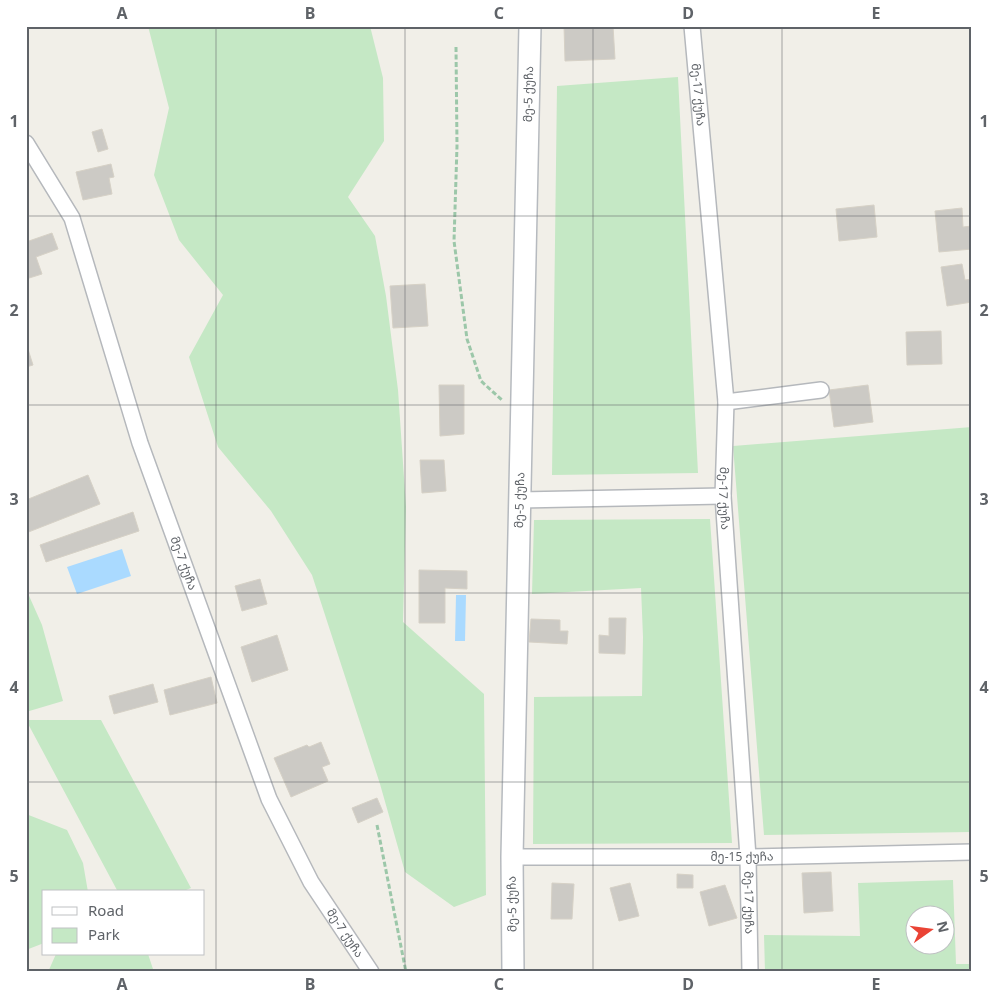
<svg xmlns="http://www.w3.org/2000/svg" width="998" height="998" font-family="'Noto Sans','Noto Sans Georgian',sans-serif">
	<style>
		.green { fill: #c5e8c5; fill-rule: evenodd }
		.water { fill: #aadaff }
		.building { fill: #cccac5; stroke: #d6d1c6 }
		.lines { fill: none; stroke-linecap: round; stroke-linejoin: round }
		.street-casing { stroke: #b5b8bc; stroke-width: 18 }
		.secondary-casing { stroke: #b6babf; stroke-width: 24 }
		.path { stroke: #9cc7a9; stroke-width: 3; stroke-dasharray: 5 2.5; stroke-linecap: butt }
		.street { stroke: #fff; stroke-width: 15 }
		.secondary { stroke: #fff; stroke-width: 21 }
		.grid { fill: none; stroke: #5f6368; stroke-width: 1; stroke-opacity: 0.55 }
		.labels { text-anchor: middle; stroke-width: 4; stroke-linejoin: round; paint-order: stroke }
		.street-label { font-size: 12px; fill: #5f6368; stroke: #fff }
		.neatline { fill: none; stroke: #5f6368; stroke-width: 2 }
		.grid-label { font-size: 16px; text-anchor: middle; font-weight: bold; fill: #5f6368 }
	</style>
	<rect width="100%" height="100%" fill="#f1efe8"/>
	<path class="green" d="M 148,26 L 370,26 L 383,78 L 384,141 L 348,197 L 375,236 L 386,296 L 398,390 L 406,507 L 403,622 L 484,694 L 486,895 L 454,907 L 405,872 L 380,784 L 312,575 L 271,511 L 218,447 L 189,357 L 223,295 L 179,240 L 154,175 L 169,108 Z
		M 678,77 L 698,473 L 552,475 L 557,86 Z
		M 972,427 L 972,832 L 764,835 L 733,446 Z
		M 710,519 L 732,843 L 533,844 L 534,697 L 642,696 L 643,637 L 641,588 L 532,594 L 534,520 Z
		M 26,589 L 42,625 L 63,701 L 26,712 Z
		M 26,720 L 101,720 L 191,888 L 181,892 L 118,892 Z
		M 26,814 L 67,830 L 83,863 L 88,892 L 44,892 L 44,943 L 26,950 Z
		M 953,880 L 956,964 L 972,964 L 972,972 L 765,972 L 764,935 L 860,936 L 858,883 ZM 916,916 L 946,916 L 946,946 L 916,946 Z
		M 56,954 L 148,954 L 154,972 L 48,972 Z"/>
	<path class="water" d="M 122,549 L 131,576 L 77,594 L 67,567 Z
		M 456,595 L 466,595 L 465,641 L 455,641 Z"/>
	<path class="building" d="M 564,26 L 613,26 L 615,59 L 565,61 Z
		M 102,129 L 108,149 L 98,152 L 92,132 Z
		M 111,164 L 114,177 L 109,178 L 112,194 L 83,200 L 76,172 Z
		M 874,205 L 877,237 L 839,241 L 836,209 Z
		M 962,208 L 963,227 L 972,226 L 972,249 L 939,252 L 935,211 Z
		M 52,233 L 58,249 L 36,257 L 42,274 L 26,279 L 26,242 Z
		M 962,264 L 965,280 L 972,279 L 972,302 L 947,306 L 941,267 Z
		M 425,284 L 428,326 L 393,328 L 390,286 Z
		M 941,331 L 942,364 L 907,365 L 906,332 Z
		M 26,343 L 33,365 L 26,367 Z
		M 439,385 L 464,385 L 464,434 L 440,436 Z
		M 868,385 L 873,422 L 834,427 L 829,390 Z
		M 420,460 L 444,460 L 446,491 L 422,493 Z
		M 88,475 L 100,504 L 26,533 L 26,500 Z
		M 133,512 L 139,531 L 46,562 L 40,545 Z
		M 419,570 L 467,571 L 467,589 L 445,588 L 445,623 L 419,623 Z
		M 260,579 L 267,604 L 242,611 L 235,586 Z
		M 609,618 L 626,618 L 625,654 L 599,653 L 599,635 L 609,636 Z
		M 531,619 L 560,620 L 560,631 L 568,631 L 567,644 L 529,642 Z
		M 277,635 L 288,670 L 252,682 L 241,647 Z
		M 211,677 L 217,703 L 170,715 L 164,690 Z
		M 153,684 L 158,702 L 114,714 L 109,696 Z
		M 321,742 L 330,764 L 322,767 L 328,781 L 291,797 L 274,758 L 307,745 L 309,747 Z
		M 377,798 L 383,812 L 358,823 L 352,808 Z
		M 831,872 L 833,911 L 804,913 L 802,873 Z
		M 677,874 L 693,875 L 693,888 L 677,888 Z
		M 552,883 L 574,884 L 572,919 L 551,919 Z
		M 630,883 L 639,916 L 619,921 L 610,888 Z
		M 725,885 L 737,918 L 709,926 L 700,892 Z"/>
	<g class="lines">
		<defs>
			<g id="street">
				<path id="s1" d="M 692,26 L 726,402 L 723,496 L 748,857 L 750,972"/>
				<path id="s2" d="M 26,143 L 72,218 L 140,443 L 269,799 L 311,882 L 371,972"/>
				<path d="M 726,402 L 821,390"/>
				<path d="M 520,500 L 723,496"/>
				<path id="s3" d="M 512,857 L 748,857 L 972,852"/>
			</g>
			<g id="secondary">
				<path id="s4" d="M 513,972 L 512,857 L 530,26"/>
			</g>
		</defs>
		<use href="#street" class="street-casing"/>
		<use href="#secondary" class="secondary-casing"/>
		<path class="path" d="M 456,47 L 457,146 L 454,241 L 467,339 L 481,381 L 503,401
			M 377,825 L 406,972"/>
		<use href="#street" class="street"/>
		<use href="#secondary" class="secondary"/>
	</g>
	<path class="grid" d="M 216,26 L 216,972M 405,26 L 405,972M 593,26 L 593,972M 782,26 L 782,972M 26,216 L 972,216M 26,405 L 972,405M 26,593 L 972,593M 26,782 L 972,782"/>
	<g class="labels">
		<g class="street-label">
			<text dy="4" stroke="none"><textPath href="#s4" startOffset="878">მე-5 ქუჩა</textPath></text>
			<text dy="4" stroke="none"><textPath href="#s1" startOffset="69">მე-17 ქუჩა</textPath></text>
			<text dy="4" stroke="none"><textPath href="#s4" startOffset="472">მე-5 ქუჩა</textPath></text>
			<text dy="4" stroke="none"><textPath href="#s1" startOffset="474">მე-17 ქუჩა</textPath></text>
			<text dy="4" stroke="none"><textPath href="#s2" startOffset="451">მე-7 ქუჩა</textPath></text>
			<text dy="4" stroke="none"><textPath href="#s3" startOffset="230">მე-15 ქუჩა</textPath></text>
			<text dy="4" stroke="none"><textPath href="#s1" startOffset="879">მე-17 ქუჩა</textPath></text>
			<text transform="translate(512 904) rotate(-91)" y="4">მე-5 ქუჩა</text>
			<text dy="4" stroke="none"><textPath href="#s2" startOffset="856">მე-7 ქუჩა</textPath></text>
		</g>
	</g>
	<rect width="998" height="998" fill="none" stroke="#ffffff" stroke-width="55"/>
	<rect x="42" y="890" width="162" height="65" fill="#ffffff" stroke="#bfc1c3"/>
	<rect x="52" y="907" width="25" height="8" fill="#ffffff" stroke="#bfc1c3"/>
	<text x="88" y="916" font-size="15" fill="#5f6368">Road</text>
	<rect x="52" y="928" width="25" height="15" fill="#c5e8c5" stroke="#bfc1c3"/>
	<text x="88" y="940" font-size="15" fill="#5f6368">Park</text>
	<g transform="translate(930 930) rotate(76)"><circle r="24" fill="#ffffff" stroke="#bfc1c3"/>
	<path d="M0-4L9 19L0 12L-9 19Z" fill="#ea4335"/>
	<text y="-8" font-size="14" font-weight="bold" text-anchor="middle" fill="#5f6368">N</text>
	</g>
	<rect x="28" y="28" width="942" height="942" class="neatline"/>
	<g class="grid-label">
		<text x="122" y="19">A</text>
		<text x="310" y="19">B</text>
		<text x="499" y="19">C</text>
		<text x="688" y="19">D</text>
		<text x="876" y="19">E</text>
		<text x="14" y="127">1</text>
		<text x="984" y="127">1</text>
		<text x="14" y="316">2</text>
		<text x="984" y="316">2</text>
		<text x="14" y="505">3</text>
		<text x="984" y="505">3</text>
		<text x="14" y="693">4</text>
		<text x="984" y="693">4</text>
		<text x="14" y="882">5</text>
		<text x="984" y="882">5</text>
		<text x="122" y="990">A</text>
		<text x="310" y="990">B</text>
		<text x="499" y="990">C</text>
		<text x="688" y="990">D</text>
		<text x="876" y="990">E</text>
	</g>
</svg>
